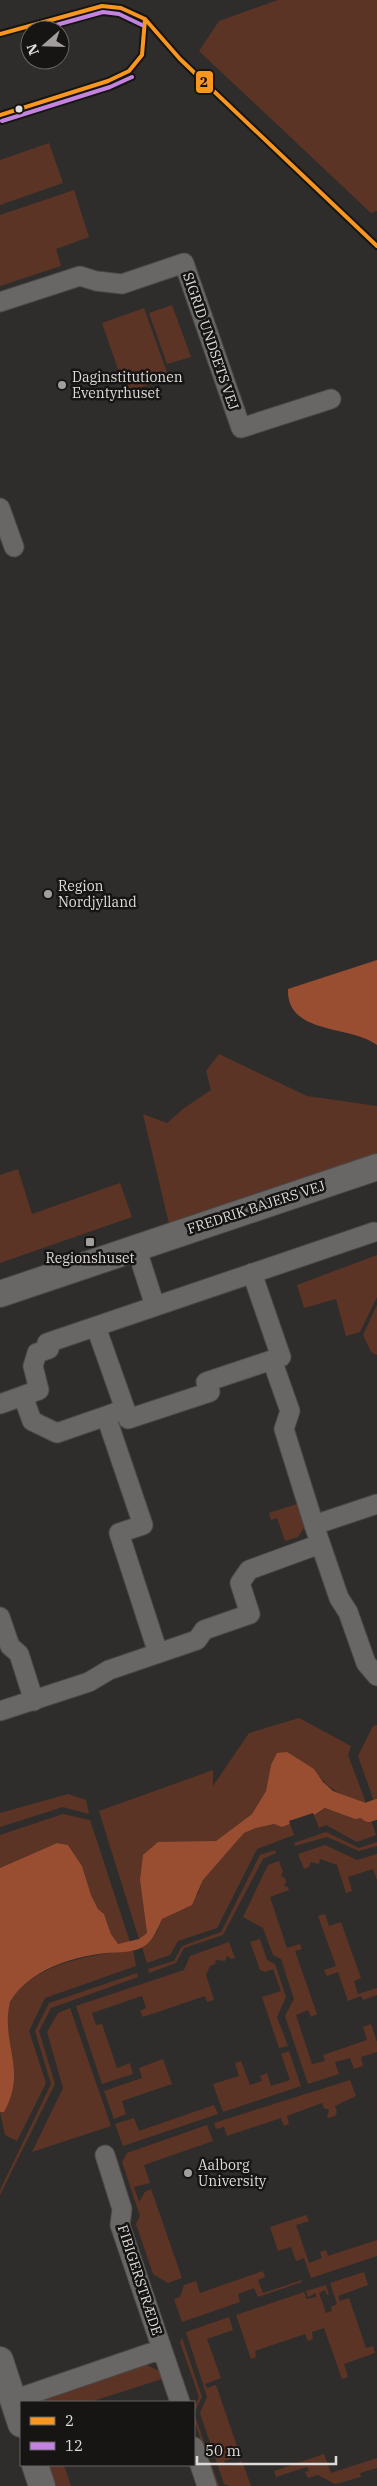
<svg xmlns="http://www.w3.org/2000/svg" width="377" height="2486" font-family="'IBM Plex Serif',serif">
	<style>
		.green { fill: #5c3425 }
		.water { fill: #9a4e31 }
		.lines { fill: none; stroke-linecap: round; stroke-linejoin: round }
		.canal { stroke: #9a4e31; stroke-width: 20 }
		.street-casing { stroke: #4c4947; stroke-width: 21 }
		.secondary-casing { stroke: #4c4947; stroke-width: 28 }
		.street { stroke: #696766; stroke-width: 19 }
		.secondary { stroke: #696766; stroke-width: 26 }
		.bus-1-casing { stroke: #171514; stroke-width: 8 }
		.bus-2-casing { stroke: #171514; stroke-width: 8 }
		.bus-1 { stroke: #f8961f; stroke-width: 4 }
		.bus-2 { stroke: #c483df; stroke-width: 4 }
		.bus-dot { fill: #dfdbda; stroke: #171514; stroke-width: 2 }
		.poi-dot { fill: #a19e9d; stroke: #171514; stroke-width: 2 }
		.labels { text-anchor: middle; stroke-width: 5; stroke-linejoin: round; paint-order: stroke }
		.street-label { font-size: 14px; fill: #dfdbda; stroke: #171514 }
		.poi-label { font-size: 14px; fill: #dfdbda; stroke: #171514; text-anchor: start }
		.line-badge { stroke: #171514; stroke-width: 2 }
		.pale-badge-label { font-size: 14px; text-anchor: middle; font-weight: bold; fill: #111 }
	</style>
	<rect width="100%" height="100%" fill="#2f2d2b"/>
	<path class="green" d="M 278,0 L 377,0 L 377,211 L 371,213 L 199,51 L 219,21 Z
		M 49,143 L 63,183 L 0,205 L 0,160 Z
		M 74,190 L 89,237 L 56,249 L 61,266 L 0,286 L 0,215 Z
		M 172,305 L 191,357 L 167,364 L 149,313 Z
		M 144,308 L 169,378 L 126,392 L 102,323 Z
		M 219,1054 L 307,1096 L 377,1106 L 377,1157 L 170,1228 L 143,1114 L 167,1123 L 183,1109 L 211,1090 L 206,1071 Z
		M 18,1169 L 32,1214 L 120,1183 L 132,1217 L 0,1263 L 0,1175 Z
		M 377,1255 L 377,1297 L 360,1332 L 346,1336 L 336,1299 L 304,1308 L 297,1285 Z
		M 377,1305 L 377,1355 L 371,1352 L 363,1335 Z
		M 303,1502 C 306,1518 308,1523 298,1537 L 285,1541 L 277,1518 L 271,1520 L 269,1513 Z
		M 299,1718 L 351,1746 L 348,1755 L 366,1803 C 341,1794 329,1792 314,1769 L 271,1765 L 266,1791 L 252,1814 L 216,1841 L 195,1843 L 140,1880 L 147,1933 L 139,1939 L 99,1811 L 213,1770 L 213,1786 L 249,1733 Z
		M 377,1725 L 377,1810 L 358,1756 L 373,1726 Z
		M 68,1794 L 86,1800 L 89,1814 L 63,1807 L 0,1827 L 0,1813 Z
		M 326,1808 L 355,1819 L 370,1817 L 376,1835 L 357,1842 L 326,1825 L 319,1828 L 314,1815 Z
		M 63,1814 L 90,1820 L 130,1942 L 118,1944 L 111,1934 L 104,1914 L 98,1909 L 91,1895 L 82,1866 L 68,1845 L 57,1843 L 0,1868 L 0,1835 Z
		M 274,1824 L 282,1827 L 290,1824 L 294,1835 L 257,1849 L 217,1928 L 178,1941 L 170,1955 L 147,1963 L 142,1947 L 157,1932 L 162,1919 L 175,1912 L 198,1894 L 203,1880 L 244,1833 L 256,1828 Z
		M 326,1832 L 359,1848 L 377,1842 L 377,1846 L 359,1851 L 327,1837 L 295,1846 L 294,1843 Z
		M 325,1845 L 357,1860 L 377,1854 L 377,1880 L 373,1869 L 348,1877 L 352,1891 L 346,1893 L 337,1865 L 320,1859 L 319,1864 L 311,1862 L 309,1867 L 304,1869 L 298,1854 Z
		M 275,1850 L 276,1853 L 263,1859 L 223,1935 L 184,1948 L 176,1963 L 149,1973 L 148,1969 L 174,1961 L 182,1946 L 221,1932 L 260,1855 Z
		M 279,1861 L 283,1872 L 281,1876 L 285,1878 L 286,1882 L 284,1886 L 288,1887 L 289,1890 L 270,1897 L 287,1948 L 300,1944 L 302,1949 L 295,1951 L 317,2014 L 311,2017 L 308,2010 L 296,2015 L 312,2064 L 325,2061 L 323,2055 L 367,2040 L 363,2027 L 371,2024 L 377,2042 L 377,2052 L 361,2057 L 363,2066 L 354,2069 L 350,2058 L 335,2062 L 339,2074 L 308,2084 L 285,2016 L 294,1999 L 281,1959 L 273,1955 L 263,1928 L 243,1917 L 268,1865 Z
		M 325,1914 L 329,1926 L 341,1922 L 361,1978 L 354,1981 L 358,1994 L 377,1988 L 377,1995 L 363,2000 L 361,1996 L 348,2001 L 338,1972 L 327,1976 L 324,1970 L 336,1966 L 318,1916 Z
		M 260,1939 L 267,1960 L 275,1964 L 286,1997 L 277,2017 L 288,2046 L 279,2048 L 262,1997 L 281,1991 L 273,1969 L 265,1972 L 260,1970 L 250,1942 Z
		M 229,1942 L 235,1958 L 232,1959 L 227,1956 L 225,1961 L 216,1960 L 215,1964 L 210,1966 L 206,1975 L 214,2000 L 207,2002 L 205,1996 L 143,2017 L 140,2011 L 146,2008 L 142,1996 L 92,2013 L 96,2025 L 102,2024 L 117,2068 L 130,2063 L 133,2074 L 102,2084 L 76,2006 L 184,1970 L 190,1956 Z
		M 133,1950 L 136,1966 L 45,1998 L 29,2031 L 46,2083 L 17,2141 L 5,2135 L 0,2112 L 4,2112 C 6,2100 14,2080 11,2067 C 8,2053 1,2042 3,2027 C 8,1967 86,1955 133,1950 Z
		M 137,1973 L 138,1977 L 51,2008 L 39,2031 L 55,2084 L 0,2195 L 0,2190 L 51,2084 L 35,2031 L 49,2003 Z
		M 70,2008 L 111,2126 L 32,2152 L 63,2088 L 47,2032 L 58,2013 Z
		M 289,2051 L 301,2086 L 223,2112 L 213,2084 L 239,2076 L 235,2063 L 241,2061 L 250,2085 L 262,2081 L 260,2076 L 267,2073 L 271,2086 L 290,2080 L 281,2054 Z
		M 163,2059 L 172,2084 L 122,2101 L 126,2114 L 114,2119 L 104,2091 L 142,2078 L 139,2068 Z
		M 350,2080 L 356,2096 L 335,2106 L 337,2112 L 335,2116 L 327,2118 L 329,2110 L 324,2108 L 322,2103 L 287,2116 L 289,2124 L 284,2126 L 281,2118 L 227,2136 L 224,2127 L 216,2129 L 214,2123 Z
		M 214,2105 L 218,2114 L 123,2146 L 115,2124 L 134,2118 L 139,2131 Z
		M 207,2125 L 213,2141 L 144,2165 L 150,2183 L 134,2187 L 139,2202 L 145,2192 L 151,2189 L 182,2278 L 168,2283 L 153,2274 L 136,2224 L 140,2216 L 122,2162 L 127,2153 Z
		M 306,2215 L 309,2221 L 296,2225 L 309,2263 L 322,2258 L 320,2252 L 326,2250 L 328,2256 L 377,2240 L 377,2256 L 311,2278 L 304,2258 L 296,2261 L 291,2247 L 278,2251 L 270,2227 Z
		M 263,2271 L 265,2277 L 258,2280 L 263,2293 L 302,2280 L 302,2282 L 258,2297 L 254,2288 L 238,2294 L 240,2302 L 182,2322 L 174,2299 L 180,2297 L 184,2285 L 196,2281 L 200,2293 Z
		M 364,2272 L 368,2285 L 338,2296 L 340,2301 L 349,2298 L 366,2348 L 373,2346 L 375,2353 L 344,2364 L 348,2377 L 342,2379 L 324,2328 L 312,2332 L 313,2339 L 308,2341 L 305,2334 L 255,2351 L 256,2357 L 251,2359 L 236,2315 L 304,2292 L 307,2299 L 316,2297 L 316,2293 L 308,2297 L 306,2291 L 326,2285 L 329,2295 L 327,2295 L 325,2290 L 319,2293 L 326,2313 L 332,2311 L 331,2307 L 337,2304 L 330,2283 Z
		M 229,2317 L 233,2330 L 207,2339 L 221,2378 L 205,2384 L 207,2388 L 216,2385 L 238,2449 L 232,2451 L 234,2458 L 224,2461 L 226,2466 L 242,2461 L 251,2486 L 229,2486 L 224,2484 L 200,2413 L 207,2397 L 186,2332 Z
		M 182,2338 L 202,2397 L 194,2413 L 219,2486 L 216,2486 L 194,2420 L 194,2407 L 199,2397 L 180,2342 Z
		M 145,2364 L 161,2372 L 165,2378 L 90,2402 L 39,2402 Z
		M 324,2454 L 331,2473 L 377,2458 L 377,2468 L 360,2473 L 361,2477 L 335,2484 L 318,2475 L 308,2478 L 305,2472 L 309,2471 L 307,2467 L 276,2477 L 274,2471 Z
		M 47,2465 L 64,2465 L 71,2486 L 55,2486 Z"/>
	<path class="water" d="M 377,960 L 377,1045 C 351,1025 286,1035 288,989 Z
		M 287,1752 L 314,1769 L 323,1782 L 333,1791 L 366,1803 L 370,1817 L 355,1819 L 325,1808 L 314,1815 L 313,1813 L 289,1821 L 290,1824 L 282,1827 L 274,1824 L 256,1828 L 244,1833 L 203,1880 L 192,1905 L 162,1919 C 158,1928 154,1938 146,1945 C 136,1953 118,1952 106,1953 C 71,1957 29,1970 10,2002 C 0,2043 28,2069 4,2112 L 0,2112 L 0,1868 L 57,1843 L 68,1845 L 82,1866 L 91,1895 L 98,1909 L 104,1914 L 111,1934 L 118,1944 L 139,1939 L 147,1933 L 140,1880 L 143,1855 L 158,1842 L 216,1841 L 252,1814 L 266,1791 L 271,1765 L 277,1753 Z"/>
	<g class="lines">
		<path class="canal" d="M 369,1812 L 377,1809"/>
		<defs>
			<path id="street" d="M 0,302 L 80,276 L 96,281 L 122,284 L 184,263 L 241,428 L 331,399
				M 0,508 L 14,547
				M 136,1247 L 155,1306
				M 252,1273 L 281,1357 L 272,1360 L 290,1411 L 284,1429 L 314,1525
				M 96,1327 L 125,1409
				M 23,1396 L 32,1421 L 57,1433 L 106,1416 L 143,1525 L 119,1533 L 158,1653
				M 0,1404 L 39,1390 L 33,1366 L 37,1353 L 49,1349 L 47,1343 L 374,1232
				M 106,1416 L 125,1409 L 128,1419 L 210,1392 L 206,1382 L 272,1360
				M 377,1504 L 314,1525 L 339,1598 L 348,1612 L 366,1663 L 377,1676
				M 0,1617 L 10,1646 L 19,1654 L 34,1701
				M 0,1711 L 89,1682 L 109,1670 L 197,1640 L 204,1630 L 250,1614 L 240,1583 L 249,1570 L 320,1544
				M 105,2155 L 122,2209 L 120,2225 L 162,2349
				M 13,2400 L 162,2349 L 180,2402
				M 194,2447 L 207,2486"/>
			<path id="secondary" d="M 0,1294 L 377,1167
				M 0,2360 L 21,2424
				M 35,2465 L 42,2486"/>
		</defs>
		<use href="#street" class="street-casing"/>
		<use href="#secondary" class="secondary-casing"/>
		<use href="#street" class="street"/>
		<use href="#secondary" class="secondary"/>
		<defs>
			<path id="bus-1" d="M 0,34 L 102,6 L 121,8 L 145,19 L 180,59 L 377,246
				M 0,115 L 108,81 L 129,71 L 142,55 L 145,19"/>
			<path id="bus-2" d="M 38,30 L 103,12 L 119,14 L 142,25
				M 2,121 L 110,87 L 132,77"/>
		</defs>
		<use href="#bus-1" class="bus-1-casing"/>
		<use href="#bus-2" class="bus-2-casing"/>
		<use href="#bus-1" class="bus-1"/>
		<use href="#bus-2" class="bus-2"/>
	</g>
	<circle class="bus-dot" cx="19" cy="109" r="4.5"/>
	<g class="poi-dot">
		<circle cx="62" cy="385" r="5"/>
		<circle cx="48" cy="894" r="5"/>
		<rect x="85" y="1237" width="10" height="10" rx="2.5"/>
		<circle cx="188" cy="2173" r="5"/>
	</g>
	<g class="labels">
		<g class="street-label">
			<text transform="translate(211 341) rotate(71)" y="5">SIGRID UNDSETS VEJ</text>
			<text transform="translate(256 1207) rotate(-18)" y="5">FREDRIK BAJERS VEJ</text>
			<text transform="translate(140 2280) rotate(72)" y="5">FIBIGERSTRÆDE</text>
		</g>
		<g class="poi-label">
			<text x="72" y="382">Daginstitutionen<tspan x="72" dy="16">Eventyrhuset</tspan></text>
			<text x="58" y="891">Region<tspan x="58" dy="16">Nordjylland</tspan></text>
			<text x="90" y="1263" text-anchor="middle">Regionshuset</text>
			<text x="198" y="2170">Aalborg<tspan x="198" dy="16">University</tspan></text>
		</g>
	</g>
	<rect class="line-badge" x="195" y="70" width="19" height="24" rx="5" fill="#f8961f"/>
	<g class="pale-badge-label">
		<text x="204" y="87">2</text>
	</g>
	<rect x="20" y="2401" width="175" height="65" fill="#171514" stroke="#676463"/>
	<rect x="30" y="2417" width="25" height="8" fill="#f8961f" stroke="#676463"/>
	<text x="65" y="2426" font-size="15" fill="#dfdbda">2</text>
	<rect x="30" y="2442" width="25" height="8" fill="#c483df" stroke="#676463"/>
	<text x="65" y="2451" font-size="15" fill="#dfdbda">12</text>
	<g transform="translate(45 45) rotate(250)"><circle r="24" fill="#171514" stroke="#676463"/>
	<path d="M0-4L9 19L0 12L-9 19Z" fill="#a19e9d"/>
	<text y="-8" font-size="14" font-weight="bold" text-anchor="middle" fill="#dfdbda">N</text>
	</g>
	<path d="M197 2456v8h139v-8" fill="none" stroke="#dfdbda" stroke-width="2.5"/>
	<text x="205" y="2456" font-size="15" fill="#dfdbda" stroke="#171514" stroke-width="4" paint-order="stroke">50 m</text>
</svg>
